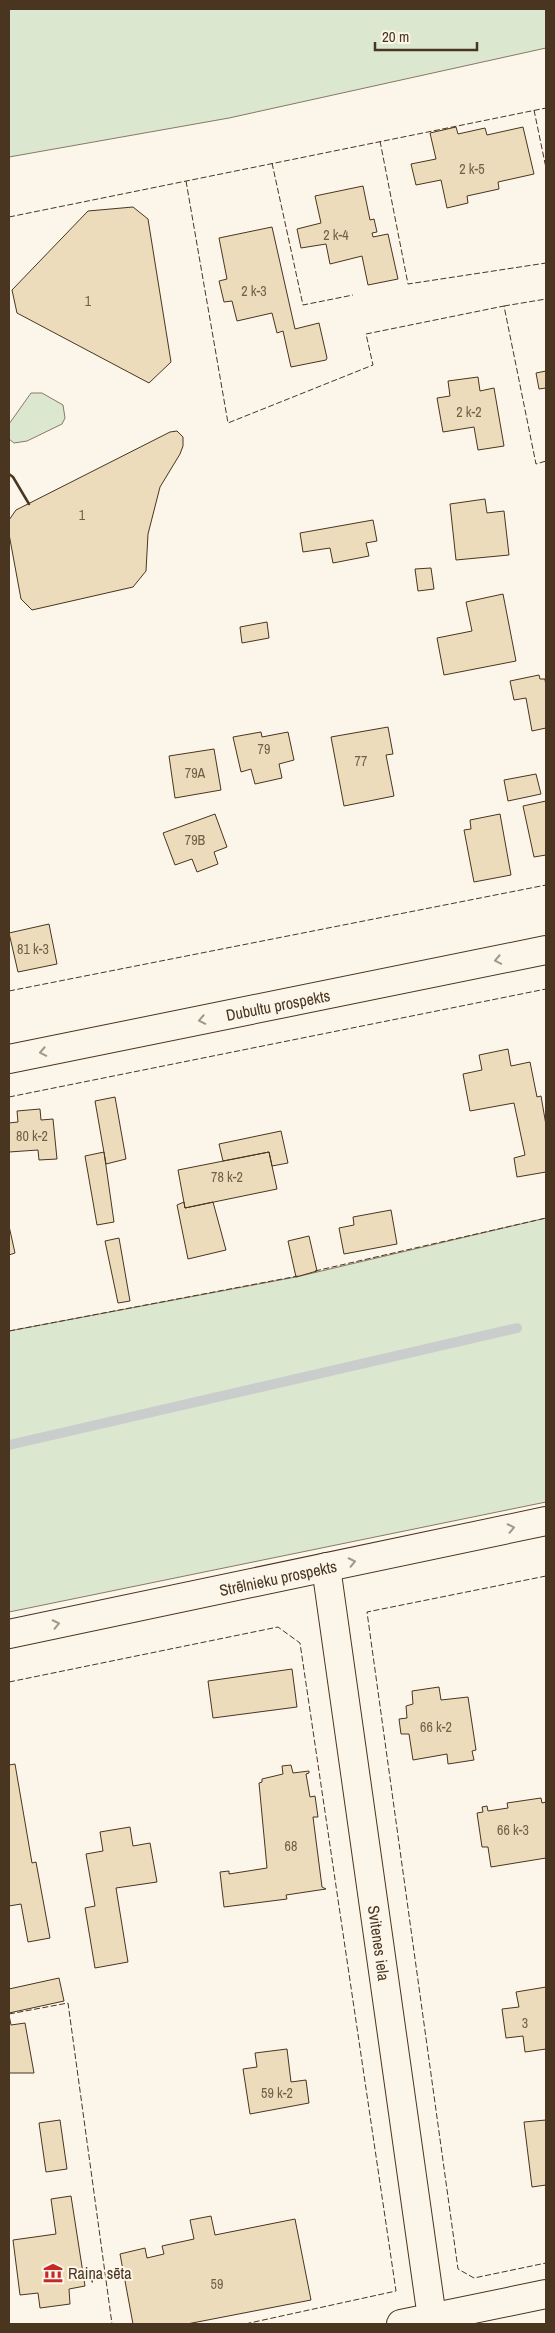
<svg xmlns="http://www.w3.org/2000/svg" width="555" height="2333" font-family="'Archivo Narrow',sans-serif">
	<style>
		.green { fill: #dce7d0; stroke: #887966 }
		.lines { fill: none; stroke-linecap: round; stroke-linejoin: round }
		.stream { stroke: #c9cecd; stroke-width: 10 }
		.building { fill: #ecdcbc; stroke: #4a3520 }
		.minor-casing { stroke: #4a3520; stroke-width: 30 }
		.major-casing { stroke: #4a3520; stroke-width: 30 }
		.minor { stroke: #fbf6e9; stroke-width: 28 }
		.major { stroke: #fbf6e9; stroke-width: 28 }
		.fence { stroke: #4a3520; stroke-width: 1; stroke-dasharray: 6 2.5; stroke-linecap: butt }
		.wall { stroke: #4a3520; stroke-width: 2.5 }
		.oneway { stroke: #a29684 }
		.labels { text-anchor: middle; stroke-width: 4; stroke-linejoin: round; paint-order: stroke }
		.number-label { font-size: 14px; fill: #725f47 }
		.street-label { font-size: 16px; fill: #4a3520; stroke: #fbf6e9 }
		.poi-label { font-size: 16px; fill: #4a3520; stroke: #fbf6e9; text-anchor: start }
	</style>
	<rect width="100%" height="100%" fill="#fbf6e9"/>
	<path class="green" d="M 9,9 L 546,9 L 546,48 L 229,118 L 9,157 Z
		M 31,393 L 42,393 L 63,405 L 65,418 L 62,424 L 27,441 L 14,443 L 9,439 L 9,424 Z
		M 546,1218 L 546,1502 L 9,1612 L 9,1331 L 296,1277 Z"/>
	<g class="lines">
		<path class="stream" d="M 9,1445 L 517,1328"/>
	</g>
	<path class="building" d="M 456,127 L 458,134 L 485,128 L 487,135 L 523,127 L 534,174 L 498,182 L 499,189 L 467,196 L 468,203 L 447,208 L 441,180 L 416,185 L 411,164 L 436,159 L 430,133 Z
		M 363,186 L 370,220 L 374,219 L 377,232 L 372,233 L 373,237 L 388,234 L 398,279 L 368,285 L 362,256 L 330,264 L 326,244 L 301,248 L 297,229 L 321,223 L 315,196 Z
		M 133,207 L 148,219 L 171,362 L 149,383 L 17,313 L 12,290 L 88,211 Z
		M 272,227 L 295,329 L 319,323 L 327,358 L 326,360 L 291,367 L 283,331 L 277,333 L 272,313 L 237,321 L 232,301 L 224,302 L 219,281 L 227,279 L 219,238 Z
		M 546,371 L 546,388 L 539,389 L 536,373 Z
		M 478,377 L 480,391 L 494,388 L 504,446 L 478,450 L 474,427 L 443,432 L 437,398 L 450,396 L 448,381 Z
		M 177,431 L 183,437 L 183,446 L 180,454 L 160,487 L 148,534 L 146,571 L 133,587 L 32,610 L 21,599 L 9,534 L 9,520 L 16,510 L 170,432 Z
		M 485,499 L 487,513 L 504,511 L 509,555 L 456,560 L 450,504 Z
		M 373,520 L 377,541 L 366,543 L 369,556 L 333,563 L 330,548 L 303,552 L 300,533 Z
		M 431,568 L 434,589 L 418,591 L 415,569 Z
		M 503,594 L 516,661 L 444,675 L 437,638 L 472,631 L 466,602 Z
		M 267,622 L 269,638 L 242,643 L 240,627 Z
		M 539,675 L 540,679 L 545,679 L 546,687 L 546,728 L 532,731 L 526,698 L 514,700 L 510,681 Z
		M 388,727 L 393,754 L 386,755 L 394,796 L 344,806 L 331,737 Z
		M 261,732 L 262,737 L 288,732 L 294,760 L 279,764 L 282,778 L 255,784 L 251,769 L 241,772 L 233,737 Z
		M 214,749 L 221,790 L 175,798 L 169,756 Z
		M 536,774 L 541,794 L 508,801 L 504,780 Z
		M 546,801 L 546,855 L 534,857 L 523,806 Z
		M 215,814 L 227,847 L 214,852 L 218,864 L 197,872 L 192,859 L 175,865 L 163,833 Z
		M 500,814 L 511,875 L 474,882 L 464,830 L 471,829 L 470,820 Z
		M 49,924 L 57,964 L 18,972 L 9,933 Z
		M 508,1049 L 511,1066 L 530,1062 L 537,1097 L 541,1096 L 546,1125 L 546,1172 L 517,1177 L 514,1158 L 525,1155 L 514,1103 L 470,1111 L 463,1074 L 482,1070 L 479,1055 Z
		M 115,1097 L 126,1159 L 106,1164 L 95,1101 Z
		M 40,1109 L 41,1120 L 53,1119 L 57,1159 L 39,1160 L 38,1150 L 9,1152 L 9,1123 L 18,1122 L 17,1111 Z
		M 281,1131 L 288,1163 L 272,1166 L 269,1152 L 223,1161 L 219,1144 Z
		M 104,1152 L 114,1222 L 97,1225 L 85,1156 Z
		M 269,1152 L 277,1189 L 185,1208 L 178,1170 Z
		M 184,1202 L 185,1208 L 213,1202 L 226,1250 L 188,1259 L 177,1205 Z
		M 391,1210 L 397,1244 L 344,1254 L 339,1228 L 354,1225 L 353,1217 Z
		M 9,1226 L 15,1253 L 9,1255 Z
		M 309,1236 L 317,1271 L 296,1277 L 288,1241 Z
		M 119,1238 L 130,1301 L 118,1303 L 105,1241 Z
		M 292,1669 L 297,1707 L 213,1718 L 208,1681 Z
		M 439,1687 L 441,1700 L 468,1697 L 476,1750 L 472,1751 L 474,1760 L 448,1764 L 447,1754 L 413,1760 L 409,1734 L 401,1734 L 399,1719 L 407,1718 L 406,1706 L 413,1704 L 412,1691 Z
		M 15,1764 L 32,1863 L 36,1862 L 50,1938 L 28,1942 L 21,1904 L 9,1906 L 9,1765 Z
		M 291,1765 L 293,1773 L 309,1771 L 309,1773 L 306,1774 L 310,1797 L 315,1796 L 318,1817 L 313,1817 L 322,1887 L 326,1889 L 286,1895 L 287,1899 L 224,1907 L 220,1872 L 229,1871 L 229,1874 L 267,1868 L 259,1783 L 262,1782 L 262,1779 L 283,1774 L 282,1766 Z
		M 541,1798 L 542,1803 L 546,1802 L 546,1858 L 491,1867 L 488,1847 L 482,1847 L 477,1813 L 483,1812 L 482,1807 L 487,1806 L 488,1811 L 508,1808 L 507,1803 Z
		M 130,1827 L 133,1846 L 150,1843 L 157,1882 L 116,1888 L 128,1962 L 95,1968 L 85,1908 L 95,1906 L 86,1854 L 103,1851 L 100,1832 Z
		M 59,1978 L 64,2001 L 9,2013 L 9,1989 Z
		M 546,1987 L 546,2049 L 525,2052 L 523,2036 L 506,2038 L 502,2009 L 519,2007 L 516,1992 Z
		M 9,2015 L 11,2025 L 25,2023 L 34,2073 L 9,2073 Z
		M 287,2049 L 291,2082 L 306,2080 L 309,2103 L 250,2114 L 243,2069 L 257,2067 L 255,2053 Z
		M 60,2120 L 67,2169 L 46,2172 L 39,2123 Z
		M 546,2120 L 546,2185 L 532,2187 L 524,2122 Z
		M 71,2196 L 85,2286 L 69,2289 L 70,2304 L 40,2308 L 38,2293 L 20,2295 L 13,2240 L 56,2234 L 51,2199 Z
		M 211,2216 L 215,2235 L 295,2219 L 311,2300 L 187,2324 L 133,2324 L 120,2254 L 145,2248 L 147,2258 L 164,2254 L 162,2246 L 194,2239 L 190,2220 Z"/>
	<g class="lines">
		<defs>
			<path id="minor" d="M 326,1567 L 432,2318
				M 401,2324 L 546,2294"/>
			<path id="major" d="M 9,1059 L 546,950
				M 9,1634 L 546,1521"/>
		</defs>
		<use href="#minor" class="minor-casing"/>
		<use href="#major" class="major-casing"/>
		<use href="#minor" class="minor"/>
		<use href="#major" class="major"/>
		<path class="fence" d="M 534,110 L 546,168
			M 380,141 L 408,284 L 546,263
			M 272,163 L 303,305 L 353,295
			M 186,181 L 228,423 L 373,365 L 366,334 L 504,306 L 536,464 L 546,461
			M 9,217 L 546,108
			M 504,306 L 546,299
			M 9,991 L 546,885
			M 9,1097 L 546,989
			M 315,1271 L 546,1218
			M 9,1331 L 298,1276
			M 546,1576 L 367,1612 L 458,2269 L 474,2278 L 546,2263
			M 9,1682 L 278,1627 L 300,1643 L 396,2291 L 245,2324
			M 9,2014 L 68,2003 L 112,2324"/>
		<path class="wall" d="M 9,474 L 13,477 L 29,504"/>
	</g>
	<defs><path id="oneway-chevron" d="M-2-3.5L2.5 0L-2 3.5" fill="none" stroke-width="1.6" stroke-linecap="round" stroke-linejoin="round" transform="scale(1.25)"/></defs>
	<g class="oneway">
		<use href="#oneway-chevron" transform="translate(498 960) rotate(169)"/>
		<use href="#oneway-chevron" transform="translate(202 1020) rotate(169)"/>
		<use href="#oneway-chevron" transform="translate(43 1052) rotate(169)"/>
		<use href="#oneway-chevron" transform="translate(511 1528) rotate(-12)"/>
		<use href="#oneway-chevron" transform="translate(352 1562) rotate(-12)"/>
		<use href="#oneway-chevron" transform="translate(56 1624) rotate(-12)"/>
	</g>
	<defs>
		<symbol id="museum-bare" viewBox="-9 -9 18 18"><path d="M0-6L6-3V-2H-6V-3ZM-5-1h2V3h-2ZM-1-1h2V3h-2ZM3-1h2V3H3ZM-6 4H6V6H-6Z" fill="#c62828" stroke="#fbf6e9" stroke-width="2.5" paint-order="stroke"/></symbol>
	</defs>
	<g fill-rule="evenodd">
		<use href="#museum-bare" x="39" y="2259" width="28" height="28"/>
	</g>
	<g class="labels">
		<g class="number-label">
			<text x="472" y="174">2 k-5</text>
			<text x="336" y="240">2 k-4</text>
			<text x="254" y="296">2 k-3</text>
			<text x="88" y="306">1</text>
			<text x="469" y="417">2 k-2</text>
			<text x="82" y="520">1</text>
			<text x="264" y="754">79</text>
			<text x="361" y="766">77</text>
			<text x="195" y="778">79A</text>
			<text x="195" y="845">79B</text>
			<text x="33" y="954">81 k-3</text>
			<text x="32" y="1141">80 k-2</text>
			<text x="227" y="1182">78 k-2</text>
			<text x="436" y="1732">66 k-2</text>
			<text x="513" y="1835">66 k-3</text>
			<text x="291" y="1851">68</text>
			<text x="525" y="2028">3</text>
			<text x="277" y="2098">59 k-2</text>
			<text x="217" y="2289">59</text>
		</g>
		<g class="street-label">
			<text transform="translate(278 1005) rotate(-11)" y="6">Dubultu prospekts</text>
			<text transform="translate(278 1578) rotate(-12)" y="6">Strēlnieku prospekts</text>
			<text transform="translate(379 1943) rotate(82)" y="6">Svitenes iela</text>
		</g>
		<g class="poi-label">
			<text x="68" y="2279">Raiņa sēta</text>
		</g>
	</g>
	<rect width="555" height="2333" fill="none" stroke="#4a3520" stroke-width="20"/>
	<path d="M375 42v8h102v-8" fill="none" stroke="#4a3520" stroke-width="2.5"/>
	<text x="382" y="42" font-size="15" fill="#4a3520" stroke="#fbf6e9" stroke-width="4" paint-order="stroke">20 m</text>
</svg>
